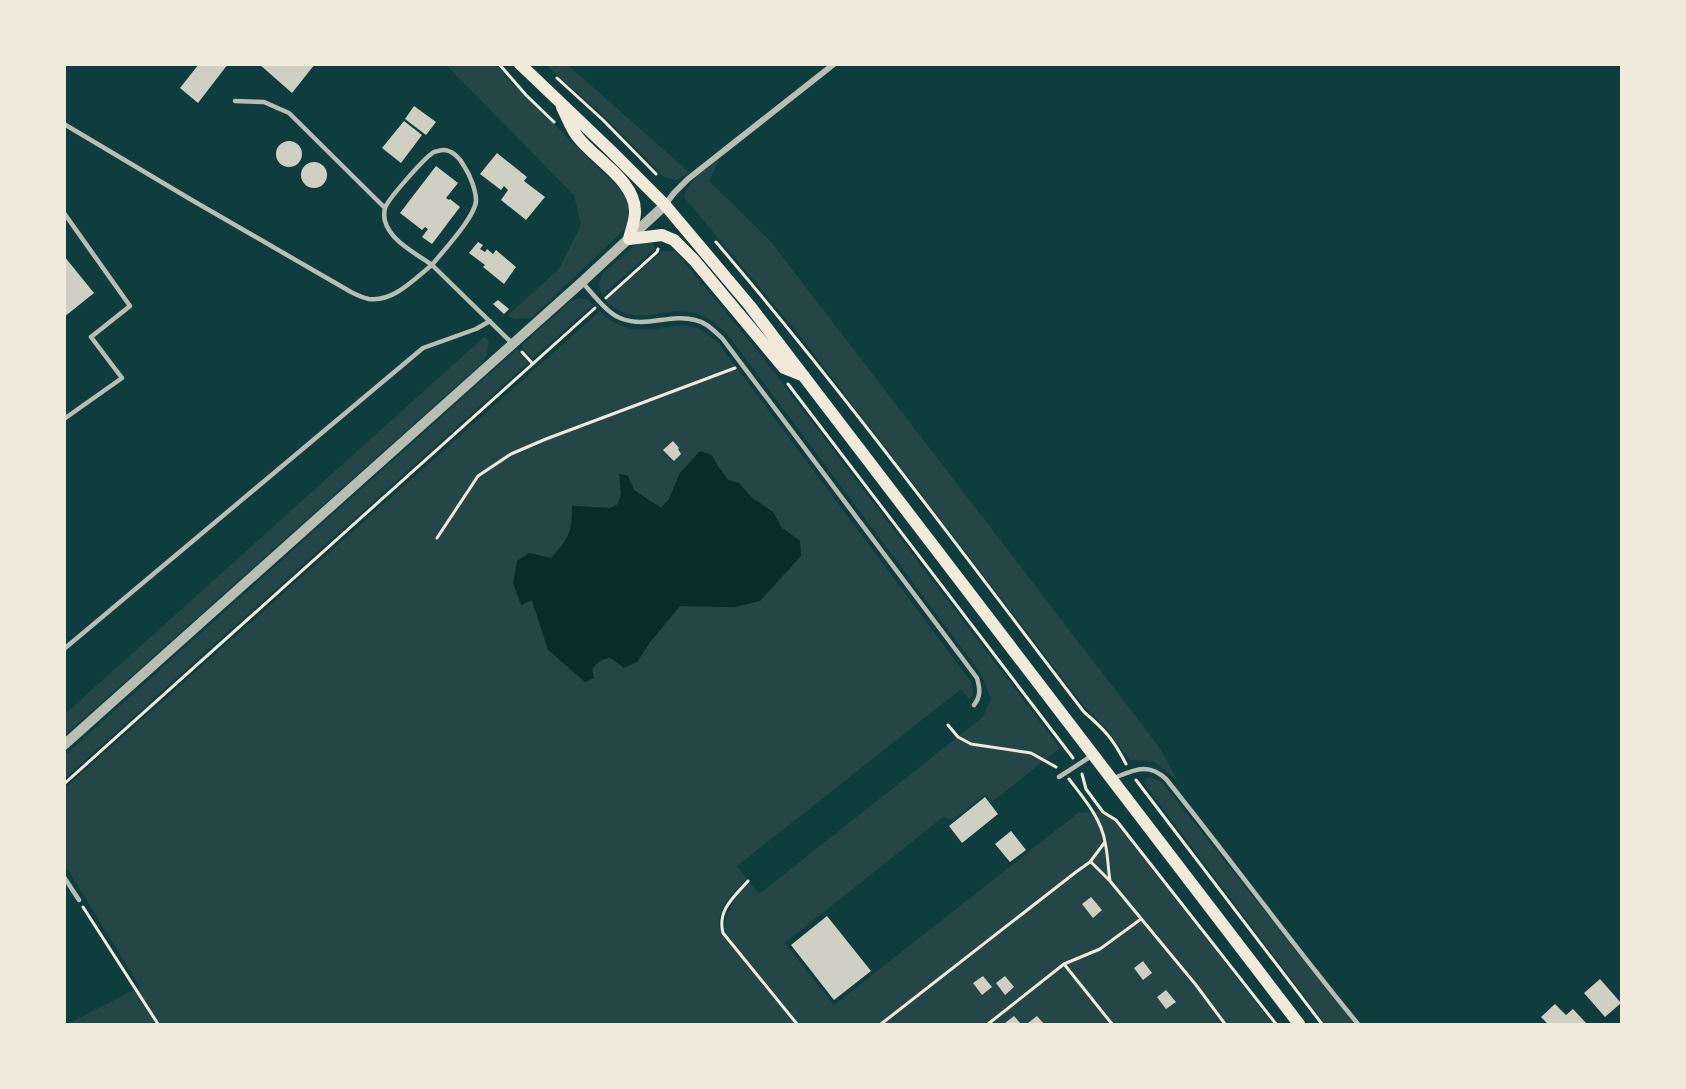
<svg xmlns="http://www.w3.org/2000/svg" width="1686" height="1089" font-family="'Source Sans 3',sans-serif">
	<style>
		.green { fill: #244646; fill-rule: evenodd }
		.water { fill: #0a2a2b }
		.building { fill: #cfcfc3 }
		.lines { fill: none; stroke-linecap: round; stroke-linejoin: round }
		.path { stroke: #f1e9da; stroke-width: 3 }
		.service { stroke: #b8beb3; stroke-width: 4.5 }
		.minor { stroke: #b8beb3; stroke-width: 6 }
		.tertiary { stroke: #b8beb3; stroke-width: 10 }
		.secondary { stroke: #f1e9da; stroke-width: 12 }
	</style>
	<rect width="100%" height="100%" fill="#0f3d3e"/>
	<path class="green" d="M 446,65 L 496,65 L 502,70 L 506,77 L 623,192 C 631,205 630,216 624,230 L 531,318 L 515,319 L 507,316 L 559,269 L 581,225 L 574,195 Z
		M 546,65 L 568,65 L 690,173 L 676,180 L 663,176 L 606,118 Z
		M 719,160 L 709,181 L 771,242 L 1160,748 L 1177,780 L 1153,761 L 1130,760 L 1104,726 L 1083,705 L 796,331 L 684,197 C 689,179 705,171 719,160 Z
		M 650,241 L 656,248 L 602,295 L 599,284 L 603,273 L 635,245 Z
		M 662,251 L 676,252 L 757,350 L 1060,748 L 992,802 L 986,794 L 953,820 L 943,817 L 785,943 L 834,1005 L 1078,813 L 1106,810 L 1273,1024 L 67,1024 L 140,987 L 65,865 L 65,788 L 600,311 C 622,333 640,331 669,327 C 677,326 685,324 692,326 C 703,329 711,337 719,344 L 972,683 L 973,695 L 969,699 L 961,689 L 737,866 L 747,879 C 732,893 719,906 719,927 L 725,928 C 725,909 738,896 749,882 L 759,894 L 983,717 L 991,699 L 981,674 L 728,335 C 719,326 710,318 697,314 C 666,303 636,331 606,301 ZM 712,455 L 717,465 L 729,480 L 739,483 L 751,497 L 773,512 L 781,527 L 800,541 L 735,607 L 680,606 L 650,642 L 637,662 C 617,659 607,652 592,669 L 548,650 L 532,600 L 521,605 L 529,553 L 551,559 C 569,538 572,533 572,506 L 610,508 L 618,504 L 621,494 L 620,474 L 628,476 L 634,490 L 661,508 L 669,500 L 680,473 Z
		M 580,298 L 589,300 L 593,305 L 532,359 L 521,346 L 571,301 Z
		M 484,337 L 489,340 L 487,354 L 481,364 L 65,735 L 65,714 Z
		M 517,349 L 528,363 L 65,778 L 65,755 Z
		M 1149,777 L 1161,781 L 1169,791 L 1354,1024 L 1325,1024 L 1143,782 Z"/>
	<path class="water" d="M 700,451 L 712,455 L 717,465 L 728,480 L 739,483 L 751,497 L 773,512 L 781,527 L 800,541 L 801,556 L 760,601 L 735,607 L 680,606 L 650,642 L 637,662 L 624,668 L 609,657 L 599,661 L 592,669 L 594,678 L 585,682 L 548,650 L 532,600 L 521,605 L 513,583 L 517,561 L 529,553 L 551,558 C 569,538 572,533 572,506 L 610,508 L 618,504 L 621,494 L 619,474 L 628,476 L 634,490 L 661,508 L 669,499 L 680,473 Z"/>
	<path class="building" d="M 199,64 L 228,64 L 198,103 L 180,88 Z
		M 259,64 L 315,64 L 292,93 Z
		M 414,106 L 436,122 L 426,135 L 405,119 Z
		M 404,121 L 422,135 L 401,163 L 382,148 Z
		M276 154a13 13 0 1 1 26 0a13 13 0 1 1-26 0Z
		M 497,153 L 527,177 L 524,181 L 545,197 L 526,220 L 501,200 L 508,190 L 504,186 L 501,190 L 480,174 Z
		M301 175a13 13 0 1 1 26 0a13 13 0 1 1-26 0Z
		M 436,166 L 458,183 L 446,198 L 449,200 L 450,199 L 460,207 L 432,244 L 422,237 L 428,229 L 425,227 L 422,230 L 400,213 Z
		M 478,242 L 483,245 L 480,249 L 485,252 L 487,249 L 493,254 L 496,250 L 516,267 L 504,284 L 483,267 L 485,265 L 469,253 Z
		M 64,256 L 94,293 L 64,317 Z
		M 498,300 L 509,309 L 504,314 L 493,304 Z
		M 673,441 L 679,448 L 678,449 L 681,454 L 674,461 L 663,450 Z
		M 985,797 L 998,814 L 962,843 L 949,826 Z
		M 1011,831 L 1026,850 L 1010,862 L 995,844 Z
		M 1091,897 L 1102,910 L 1093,918 L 1082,904 Z
		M 827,916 L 871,971 L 834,1000 L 791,945 Z
		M 1143,961 L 1152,973 L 1143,980 L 1134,968 Z
		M 983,976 L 992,987 L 982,995 L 973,983 Z
		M 1005,976 L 1014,987 L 1005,995 L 996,983 Z
		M 1600,979 L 1621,1003 L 1605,1017 L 1584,993 Z
		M 1166,990 L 1176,1002 L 1166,1009 L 1157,997 Z
		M 1555,1004 L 1566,1015 L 1573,1009 L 1586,1023 L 1584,1024 L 1548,1024 L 1541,1017 Z
		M 1014,1016 L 1021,1024 L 1006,1024 L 1005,1023 Z
		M 1037,1016 L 1044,1024 L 1029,1024 L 1028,1023 Z"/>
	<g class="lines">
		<path class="path" d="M 499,64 L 526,95 L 554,122
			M 557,78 L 603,120 L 656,174
			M 716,242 C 845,393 963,554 1084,712 C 1106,731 1113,739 1126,764
			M 606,298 L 657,252 L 658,249
			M 522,352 L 533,364
			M 788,384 L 1073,758
			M 437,538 L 478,476 L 511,454 L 546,439 L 735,368
			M 948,725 L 958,737 L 971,744 L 1031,753 L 1056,767
			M 1082,774 L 1086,789 L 1103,812 L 1116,820 L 1276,1024
			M 1069,779 C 1084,799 1101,818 1105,842 C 1108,855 1108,868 1110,881
			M 1136,780 L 1322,1024
			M 64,784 L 595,308
			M 1091,862 L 1110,881 L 1196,985 L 1225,1024
			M 748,881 C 734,897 717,910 723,933 L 797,1024
			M 83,907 L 158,1024
			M 1064,964 L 1100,949 L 1141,919
			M 881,1024 L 1076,872 L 1090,862 L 1105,842
			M 988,1024 L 1064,964 L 1112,1024"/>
		<path class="service" d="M 235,101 L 264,102 L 289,113 L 385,208
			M 64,124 L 190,199 L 351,292 C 357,295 363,298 369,299 C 394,302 414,279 432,265 C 417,254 390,241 385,221 C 384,218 384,211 385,208 C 388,199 426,156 434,152 C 434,152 442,150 443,150 C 452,150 460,158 464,166 C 470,175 476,190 476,201 C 475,217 443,251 432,265 L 513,344
			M 64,213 L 130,306 L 91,337 L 122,378 L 64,419
			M 582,282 C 592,293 607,313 620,318 C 646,329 670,313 695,320 C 706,322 714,331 722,338 L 977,678 C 980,689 981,696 974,705
			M 64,649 L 423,348 L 476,329 L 490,321
			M 1059,777 L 1093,755
			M 1114,778 C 1134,770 1148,762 1166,779 C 1231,860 1292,944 1358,1024
			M 64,877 L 79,900"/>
		<path class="minor" d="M 665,205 L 674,193 L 688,179 L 834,64"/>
		<path class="tertiary" d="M 64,745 L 582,282 L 665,205"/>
		<path class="secondary" d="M 520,64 L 611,151 L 665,205 L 750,306 L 1299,1024
			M 562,107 C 567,117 571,128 577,136 C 594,159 636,181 635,212 C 635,221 631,230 629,239 L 662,235 L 674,240 L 694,260 L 784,368 L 804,376"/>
	</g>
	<rect width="1686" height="1089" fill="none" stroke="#f1e9da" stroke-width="132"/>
</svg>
